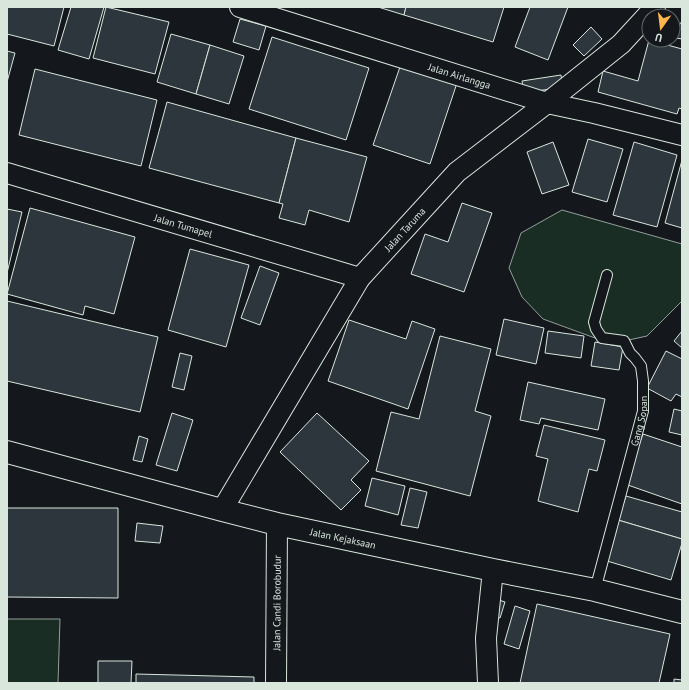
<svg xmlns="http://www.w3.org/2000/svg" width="689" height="690" viewBox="0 0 689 690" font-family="'PT Sans',sans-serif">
  <rect width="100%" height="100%" fill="#14181c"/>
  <g fill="#1a2d24" stroke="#939e99">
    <path d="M562,210l120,34v57l-35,35 -23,5 -29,-3 -52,-19 -21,-22 -13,-29 12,-35z"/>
    <path d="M7,619h53l-2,64h-51z"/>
  </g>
  <g fill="#2c363c" stroke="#d8e6dc">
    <path d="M7,7h57l-10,39 -47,-12z"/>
    <path d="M71,7h33l-15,52 -31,-9z"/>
    <path d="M106,7l63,15 -14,52 -62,-16z"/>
    <path d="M378,7h28l-2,8z"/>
    <path d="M406,7h98l-11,35 -89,-27z"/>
    <path d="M530,7h38l-20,53 -33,-13z"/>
    <path d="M240,19l26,7 -7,24 -26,-8z"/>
    <path d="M680,23h2v16l-6,-1z"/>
    <path d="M591,27l11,12 -18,17 -11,-11z"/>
    <path d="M171,34l39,11 -14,49 -39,-12z"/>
    <path d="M272,37l97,31 -23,72 -97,-31z"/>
    <path d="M649,40l33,9v60l-3,-1 -2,6 -79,-22 5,-21 35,10z"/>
    <path d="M210,45l34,11 -15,48 -33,-10z"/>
    <path d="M7,51l8,2 -8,29z"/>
    <path d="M401,64l56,19 -27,81 -57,-19z"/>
    <path d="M35,69l122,31 -16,66 -122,-31z"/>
    <path d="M561,75l2,12 -39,6 -2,-12z"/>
    <path d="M167,102l129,36 -17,65 -130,-35z"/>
    <path d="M296,138l71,19 -18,65 -40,-12 -4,15 -26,-7 4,-14 -4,-1z"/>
    <path d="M588,139l35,10 -16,53 -35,-10z"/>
    <path d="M553,142l16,43 -27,9 -15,-42z"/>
    <path d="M634,142l43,13 -20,72 -44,-12z"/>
    <path d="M682,160v68l-17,-5z"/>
    <path d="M462,203l30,10 -28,79 -53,-18 14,-40 23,8z"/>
    <path d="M30,208l105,29 -21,77 -29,-8 -2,9 -76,-21z"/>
    <path d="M7,209l15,3 -15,61z"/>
    <path d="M190,249l59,16 -23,82 -58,-17z"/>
    <path d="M260,266l19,7 -19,52 -19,-7z"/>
    <path d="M7,301l151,36 -18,75 -133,-31z"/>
    <path d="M504,319l40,9 -8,36 -40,-9z"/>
    <path d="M349,320l57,19 6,-18 23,8 -27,80 -80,-28z"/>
    <path d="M548,331l36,5 -3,22 -36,-5z"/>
    <path d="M682,331v17l-8,-7z"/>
    <path d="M440,336l51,13 -16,62 16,5 -21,80 -94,-25 15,-59 28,7z"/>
    <path d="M595,342l28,5 -4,23 -28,-4z"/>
    <path d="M666,351l16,8v38l-6,-3 -5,7 -24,-13z"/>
    <path d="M180,353l12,3 -8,34 -12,-3z"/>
    <path d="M528,382l77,17 -7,31 -57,-12 -2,6 -19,-4z"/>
    <path d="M674,409l8,2v24l-13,-3z"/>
    <path d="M172,413l21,7 -16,51 -21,-6z"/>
    <path d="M317,413l52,48 -18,19 10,10 -20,20 -61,-58z"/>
    <path d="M544,425l61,15 -8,31 -8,-2 -11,43 -40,-11 10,-42 -12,-3z"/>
    <path d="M643,434l39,13v57l-57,-20z"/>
    <path d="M139,436l9,3 -6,23 -9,-2z"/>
    <path d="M372,478l33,8 -7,29 -33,-9z"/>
    <path d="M410,488l17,4 -9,36 -17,-3z"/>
    <path d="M626,496l56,16v27l-64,-19z"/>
    <path d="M7,508h111v90l-111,-1z"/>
    <path d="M618,520l64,19v4l-11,37 -64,-19z"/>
    <path d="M137,523l26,3 -3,17 -25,-2z"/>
    <path d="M496,599l9,3 -5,16 -8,-2z"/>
    <path d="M537,604l133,30 -11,49h-139z"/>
    <path d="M515,606l15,5 -11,38 -15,-5z"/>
    <path d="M98,661h34l-1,22h-33z"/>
    <path d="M136,674l118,3v6h-118z"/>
    <path d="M674,679l8,1v3h-8z"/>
  </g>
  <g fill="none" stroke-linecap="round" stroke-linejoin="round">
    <g stroke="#d8e6dc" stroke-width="12">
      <g id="lane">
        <path id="s1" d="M595,590l48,-179v-30l-2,-15 -6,-8 -5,-5 -6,-12 -22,-3 -6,-9 -2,-7 13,-47"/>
      </g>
    </g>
    <g stroke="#d8e6dc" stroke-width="22">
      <g id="street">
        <path id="s2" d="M240,7l307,96 47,10 88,22"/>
        <path id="s3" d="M7,173l353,105"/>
        <path id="s4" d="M222,510l138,-232 97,-106 90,-69 74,-59 34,-37"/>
        <path id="s5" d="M276,683l1,-159"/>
        <path d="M488,683l-2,-45 7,-68"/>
      </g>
    </g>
    <g stroke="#d8e6dc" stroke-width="24">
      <g id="secondary">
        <path id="s6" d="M7,452l215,58 55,14 216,46 102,20 87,22"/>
      </g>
    </g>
    <use href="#lane" stroke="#14181c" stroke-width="10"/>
    <use href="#street" stroke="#14181c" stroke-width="20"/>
    <use href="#secondary" stroke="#14181c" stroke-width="22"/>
  </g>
  <g text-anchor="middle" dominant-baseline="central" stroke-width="3" stroke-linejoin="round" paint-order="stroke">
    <g font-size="10" fill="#d8e6dc" stroke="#14181c">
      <text stroke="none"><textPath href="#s2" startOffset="230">Jalan Airlangga</textPath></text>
      <text stroke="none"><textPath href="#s3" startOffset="184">Jalan Tumapel</textPath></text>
      <text stroke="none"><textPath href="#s4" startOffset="336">Jalan Taruma</textPath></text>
      <text stroke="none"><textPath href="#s1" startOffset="175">Gang Sopan</textPath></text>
      <text stroke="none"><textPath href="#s6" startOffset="347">Jalan Kejaksaan</textPath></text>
      <text stroke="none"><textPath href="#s5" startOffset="80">Jalan Candi Borobudur</textPath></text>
    </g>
  </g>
  <rect width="689" height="690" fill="none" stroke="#d8e6dc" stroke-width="16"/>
  <g transform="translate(661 28) rotate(194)"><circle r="19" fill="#14181c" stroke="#626a69"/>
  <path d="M0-3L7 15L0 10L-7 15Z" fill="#ffb74d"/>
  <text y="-6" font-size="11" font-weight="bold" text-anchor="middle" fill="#d8e6dc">U</text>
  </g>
</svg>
